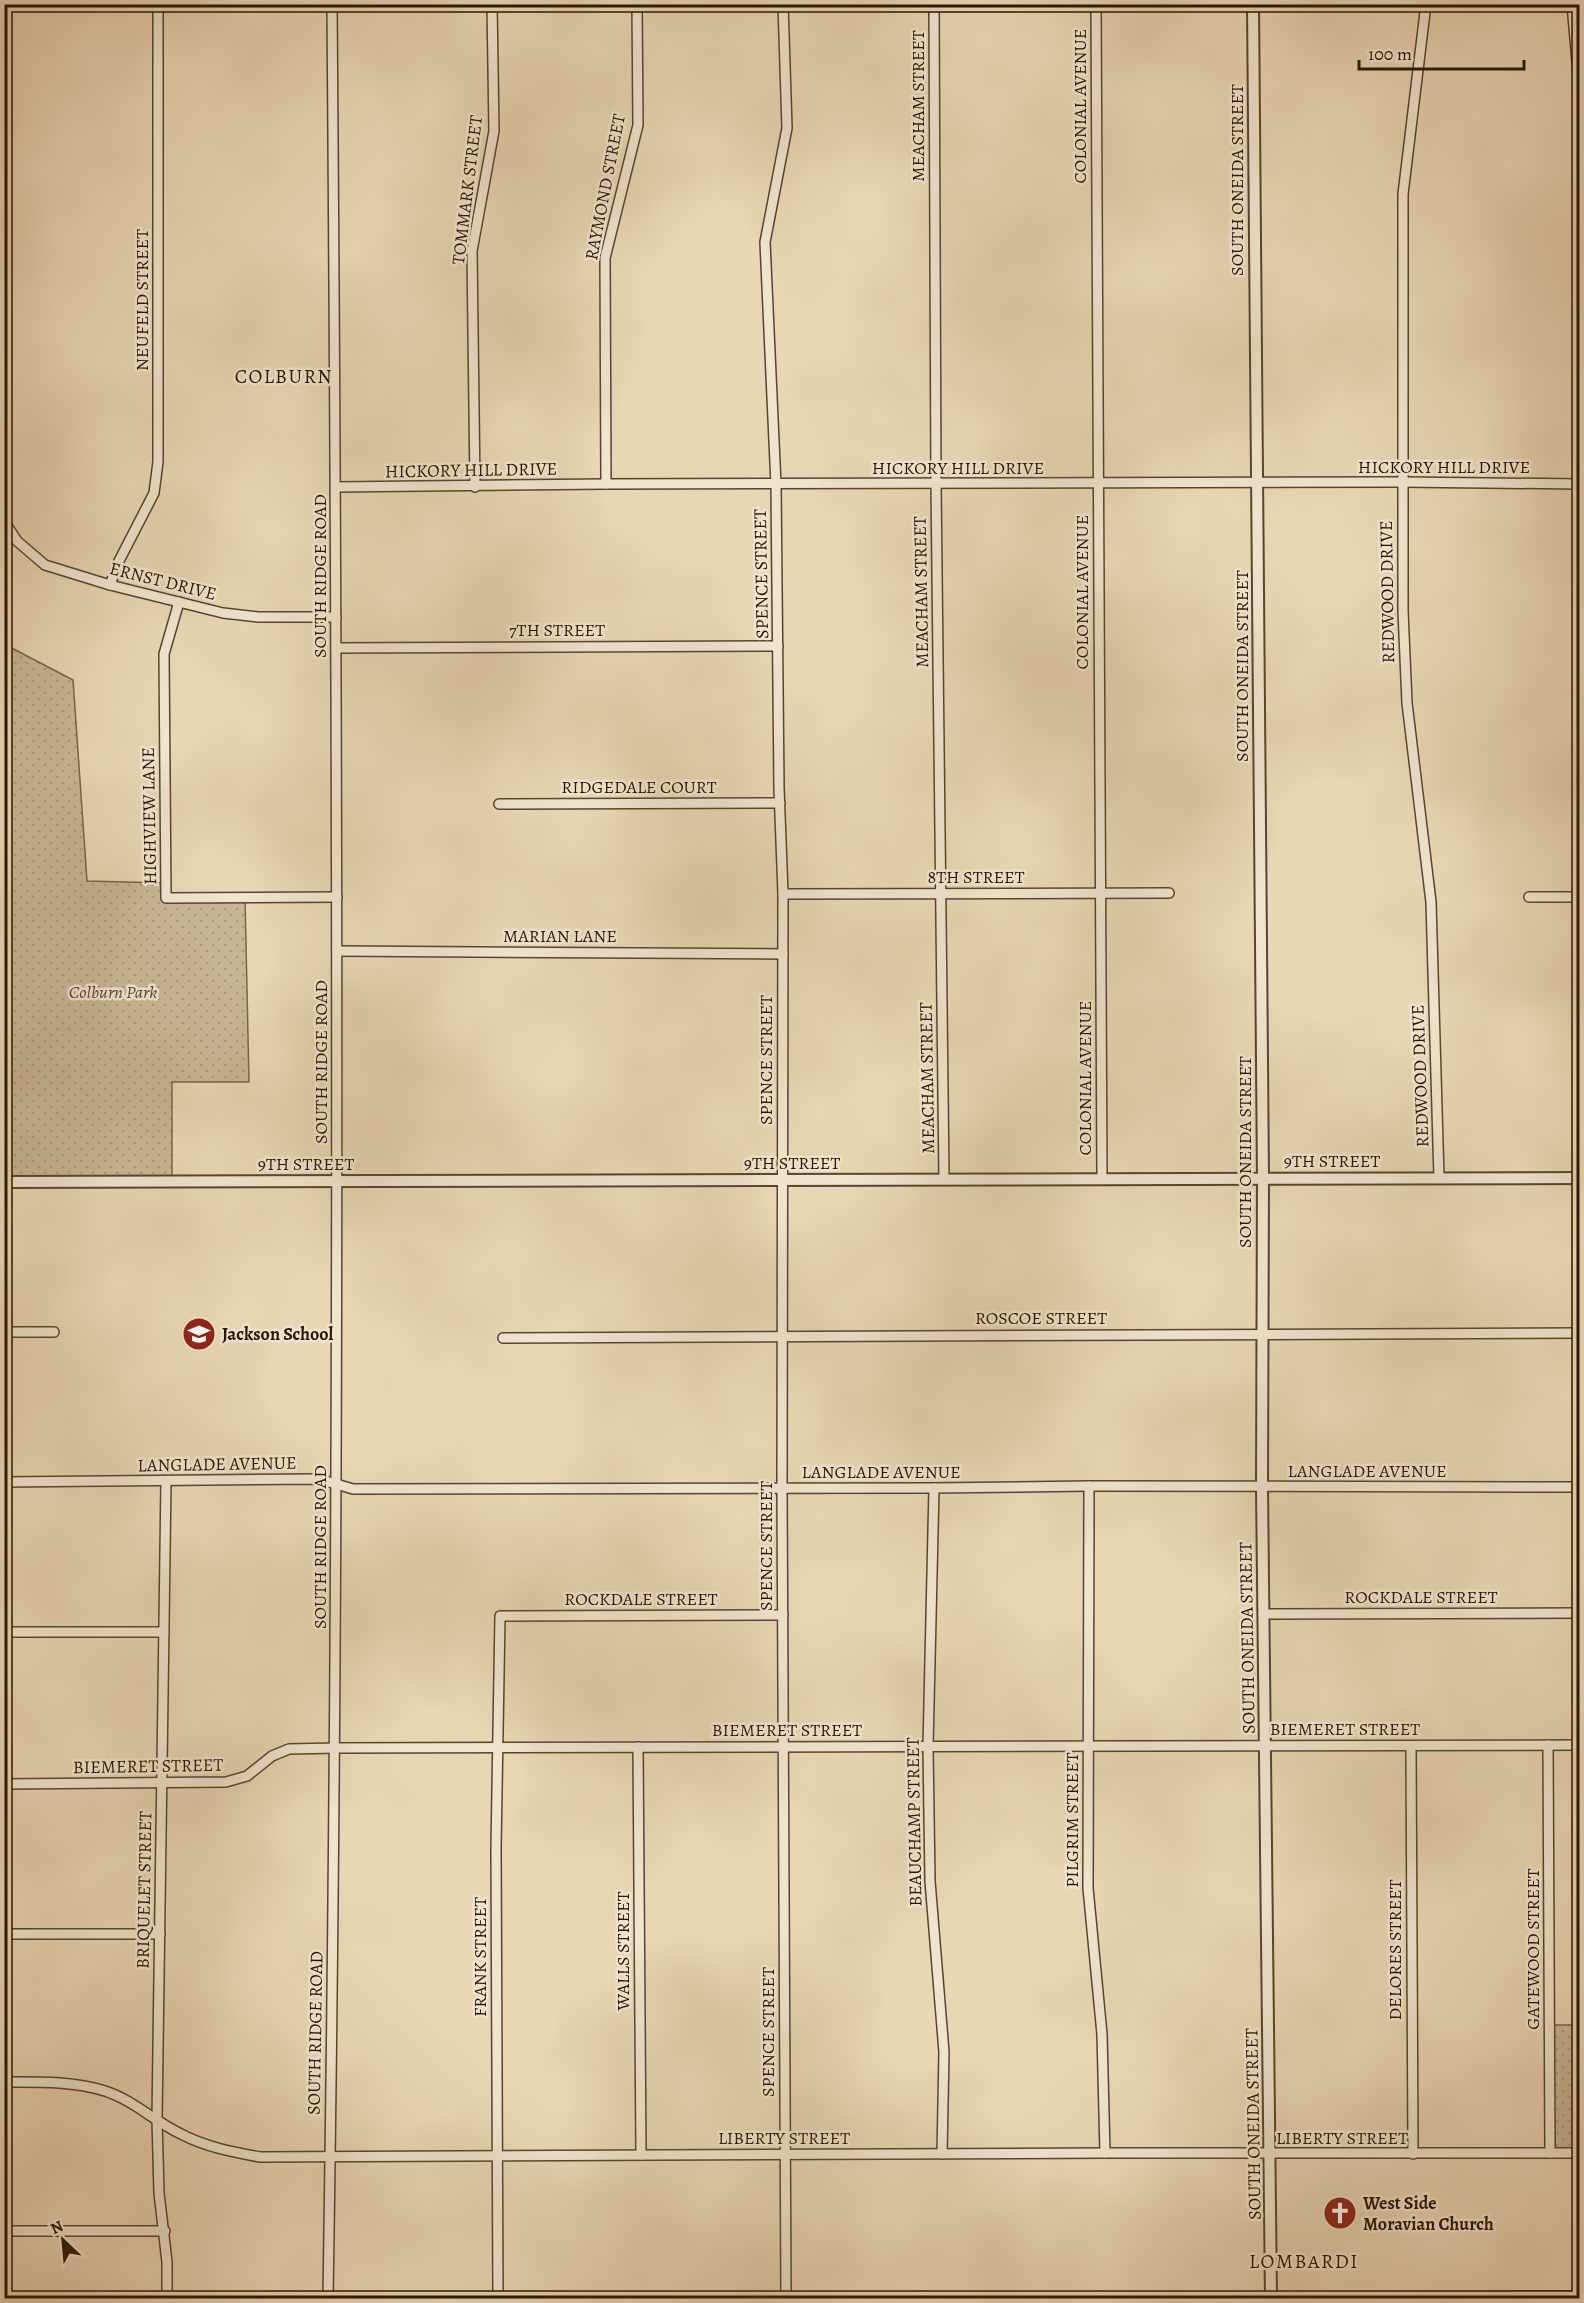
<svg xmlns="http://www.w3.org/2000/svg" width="1584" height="2303" viewBox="0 0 1584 2303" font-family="Alegreya,serif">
  <defs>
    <pattern id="park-dots" width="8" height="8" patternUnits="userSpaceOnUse" patternTransform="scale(1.5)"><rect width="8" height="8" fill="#c8b596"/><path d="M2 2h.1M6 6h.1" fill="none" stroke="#ac9b80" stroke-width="1.8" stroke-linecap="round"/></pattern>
  </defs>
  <rect width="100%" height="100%" fill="#e8d6b4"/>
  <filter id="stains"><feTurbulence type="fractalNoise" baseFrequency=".00333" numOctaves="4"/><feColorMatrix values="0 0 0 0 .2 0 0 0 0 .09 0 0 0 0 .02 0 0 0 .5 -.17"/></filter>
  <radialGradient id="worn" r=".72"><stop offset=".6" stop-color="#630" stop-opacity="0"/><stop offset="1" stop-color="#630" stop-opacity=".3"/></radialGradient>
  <g fill="url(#park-dots)" stroke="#79644c" stroke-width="1.5">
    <path d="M4,644l69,36 14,201 79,2v14h79l4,185h-77v99l-167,1z"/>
    <rect x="1550" y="2025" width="29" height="128"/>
  </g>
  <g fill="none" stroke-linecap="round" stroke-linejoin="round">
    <g stroke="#5a442e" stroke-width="12">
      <g id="minor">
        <path d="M783,4l4,124 -22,114 11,243 3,303 4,106 -1,595 4,809"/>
        <path d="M934,4l2,480 8,695"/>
        <path d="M1096,4l6,1174"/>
        <path d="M1426,4l-23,190v417l4,92 24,199 8,276"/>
        <path d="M1572,4l8,93"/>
        <path d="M1580,426v142"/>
        <path d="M606,484l-1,-226 33,-133 -1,-121"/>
        <path d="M336,487l270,-3 796,-2 178,2"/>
        <path d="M475,487l-3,-236 22,-120 -2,-127"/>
        <path d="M4,521l13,20 28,24 65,20 113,28 35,4h78"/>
        <path d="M110,585l9,-24 35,-68 4,-31v-458"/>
        <path d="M179,602l-15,52 2,244 171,-1"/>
        <path d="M336,648l442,-2"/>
        <path d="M499,804l281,-1"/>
        <path d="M783,894l386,-1"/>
        <path d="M1529,897h51"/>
        <path d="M337,951l446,3"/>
        <path d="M4,1332h50"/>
        <path d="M503,1338l1077,-5"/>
        <path d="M166,1481l-9,638 2,74 8,69v36"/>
        <path d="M4,1482l315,-3 34,10 581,-1 155,-2 491,1"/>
        <path d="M1089,1486l-1,402 14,146 3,119"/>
        <path d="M934,1488l-6,259 2,134 14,171 -2,102"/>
        <path d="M1263,1614l317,-1"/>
        <path d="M4,1632h160"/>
        <path d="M1548,1745l2,408"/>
        <path d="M1411,1746l2,408"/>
        <path d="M638,1747l3,408"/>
        <path d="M4,1784l222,-2 21,-6 25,-20 17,-7 47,-1 1244,-3"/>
        <path d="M4,1934h156"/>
        <path d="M4,2082c34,0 69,-1 101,9 28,9 49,30 76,43 25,13 51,18 79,23l845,-4h475"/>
        <path d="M4,2231h161"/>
        <path d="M328,2298c12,-764 10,-1529 4,-2294"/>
        <path d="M498,2298l-2,-450 4,-232 283,-1"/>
        <path d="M498,2298h196"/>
        <path d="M884,2298l696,-2"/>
      </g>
    </g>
    <g stroke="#5a442e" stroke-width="14">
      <g id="tertiary">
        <path d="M1253,4l10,1174 -1,309 9,811"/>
        <path d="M4,1182l1576,-4"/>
      </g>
    </g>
    <use href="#minor" stroke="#f0e4ce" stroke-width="9"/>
    <use href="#tertiary" stroke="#f0e4ce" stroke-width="10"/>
  </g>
  <defs>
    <g id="school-disc" transform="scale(1.725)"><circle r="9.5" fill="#8f2418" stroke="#f0e4ce"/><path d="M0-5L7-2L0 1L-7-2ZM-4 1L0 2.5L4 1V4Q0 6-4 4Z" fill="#fff"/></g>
    <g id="church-disc" transform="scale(1.725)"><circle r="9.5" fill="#8f2418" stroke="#f0e4ce"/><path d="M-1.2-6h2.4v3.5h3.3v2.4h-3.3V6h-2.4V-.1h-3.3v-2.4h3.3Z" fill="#fff"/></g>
  </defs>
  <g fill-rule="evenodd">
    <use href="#school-disc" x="199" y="1334"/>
    <use href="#church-disc" x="1340" y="2213"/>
  </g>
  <g text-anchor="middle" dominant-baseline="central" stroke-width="5" stroke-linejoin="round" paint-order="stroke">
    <g font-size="18" fill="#2a1402" stroke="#f0e4ce">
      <text transform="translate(918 106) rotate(-90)">MEACHAM STREET</text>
      <text transform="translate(1080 106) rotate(-90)">COLONIAL AVENUE</text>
      <text transform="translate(1237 180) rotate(-90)">SOUTH ONEIDA STREET</text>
      <text transform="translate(605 187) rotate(-79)">RAYMOND STREET</text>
      <text transform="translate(467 190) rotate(-83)">TOMMARK STREET</text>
      <text transform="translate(142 300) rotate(-90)">NEUFELD STREET</text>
      <text x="1444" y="467">HICKORY HILL DRIVE</text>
      <text x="958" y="468">HICKORY HILL DRIVE</text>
      <text transform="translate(471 470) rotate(-1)">HICKORY HILL DRIVE</text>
      <text transform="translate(761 574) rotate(-91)">SPENCE STREET</text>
      <text transform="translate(320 576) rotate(-90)">SOUTH RIDGE ROAD</text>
      <text transform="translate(163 581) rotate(14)">ERNST DRIVE</text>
      <text transform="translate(921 592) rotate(-91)">MEACHAM STREET</text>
      <text transform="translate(1082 592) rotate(-90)">COLONIAL AVENUE</text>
      <text transform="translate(1387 592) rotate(-91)">REDWOOD DRIVE</text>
      <text x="557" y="630">7TH STREET</text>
      <text transform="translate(1242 666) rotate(-90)">SOUTH ONEIDA STREET</text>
      <text x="639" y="787">RIDGEDALE COURT</text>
      <text transform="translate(149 816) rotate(-91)">HIGHVIEW LANE</text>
      <text x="976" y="877">8TH STREET</text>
      <text x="560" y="936">MARIAN LANE</text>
      <text transform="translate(766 1060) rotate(-90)">SPENCE STREET</text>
      <text transform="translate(321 1062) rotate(-90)">SOUTH RIDGE ROAD</text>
      <text transform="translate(1420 1076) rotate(-92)">REDWOOD DRIVE</text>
      <text transform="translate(927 1078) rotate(-91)">MEACHAM STREET</text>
      <text transform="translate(1085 1078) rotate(-90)">COLONIAL AVENUE</text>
      <text transform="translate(1245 1152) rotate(-90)">SOUTH ONEIDA STREET</text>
      <text x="1332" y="1161">9TH STREET</text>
      <text x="792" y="1163">9TH STREET</text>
      <text x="306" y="1164">9TH STREET</text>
      <text x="1041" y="1318">ROSCOE STREET</text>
      <text transform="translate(217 1464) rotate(-1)">LANGLADE AVENUE</text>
      <text x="1367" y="1471">LANGLADE AVENUE</text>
      <text x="881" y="1472">LANGLADE AVENUE</text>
      <text transform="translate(766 1546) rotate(-90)">SPENCE STREET</text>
      <text transform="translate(320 1547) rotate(-90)">SOUTH RIDGE ROAD</text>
      <text x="1421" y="1597">ROCKDALE STREET</text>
      <text x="641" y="1599">ROCKDALE STREET</text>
      <text transform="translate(1247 1638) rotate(-91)">SOUTH ONEIDA STREET</text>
      <text x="1345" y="1729">BIEMERET STREET</text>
      <text x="787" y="1730">BIEMERET STREET</text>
      <text transform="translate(148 1766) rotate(-1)">BIEMERET STREET</text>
      <text transform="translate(1072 1820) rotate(-90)">PILGRIM STREET</text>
      <text transform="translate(914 1822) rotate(-91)">BEAUCHAMP STREET</text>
      <text transform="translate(144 1890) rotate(-89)">BRIQUELET STREET</text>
      <text transform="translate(1533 1949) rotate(-90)">GATEWOOD STREET</text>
      <text transform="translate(1395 1950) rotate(-90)">DELORES STREET</text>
      <text transform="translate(623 1951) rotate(-90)">WALLS STREET</text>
      <text transform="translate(480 1957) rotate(-90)">FRANK STREET</text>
      <text transform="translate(768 2032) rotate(-90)">SPENCE STREET</text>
      <text transform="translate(315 2033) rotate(-89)">SOUTH RIDGE ROAD</text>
      <text transform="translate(1253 2124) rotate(-91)">SOUTH ONEIDA STREET</text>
      <text x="784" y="2138">LIBERTY STREET</text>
      <text x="1342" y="2138">LIBERTY STREET</text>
    </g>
    <g font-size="18" font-style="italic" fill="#59442e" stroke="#f0e4ce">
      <text x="113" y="992">Colburn Park</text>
    </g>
    <g font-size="18" font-weight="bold" fill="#2a1402" stroke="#f0e4ce" text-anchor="start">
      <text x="222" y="1334">Jackson School</text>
      <text x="1363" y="2203">West Side<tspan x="1363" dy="21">Moravian Church</tspan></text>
    </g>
    <g font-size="20" letter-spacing="1.5" fill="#2a1402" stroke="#f0e4ce">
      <text x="284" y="376">COLBURN</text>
      <text x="1304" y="2261">LOMBARDI</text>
    </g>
  </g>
  <rect width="1584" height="2303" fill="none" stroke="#e8d6b4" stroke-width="24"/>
  <rect x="6" y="6" width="1572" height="2291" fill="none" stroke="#2a1402" stroke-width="3"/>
  <rect x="12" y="12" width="1560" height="2279" fill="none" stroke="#2a1402" stroke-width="1.5"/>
  <g transform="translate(63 2240) rotate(334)" stroke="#f0e4ce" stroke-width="4.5" paint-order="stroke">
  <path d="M0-4.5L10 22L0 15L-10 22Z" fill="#2a1402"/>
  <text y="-9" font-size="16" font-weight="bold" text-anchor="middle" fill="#2a1402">N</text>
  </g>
  <path d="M1359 60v9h165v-9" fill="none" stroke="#2a1402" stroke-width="3"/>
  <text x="1368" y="60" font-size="18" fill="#2a1402" stroke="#f0e4ce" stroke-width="4.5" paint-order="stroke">100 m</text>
  <rect width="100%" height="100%" filter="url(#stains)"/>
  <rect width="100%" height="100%" fill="url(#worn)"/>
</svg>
